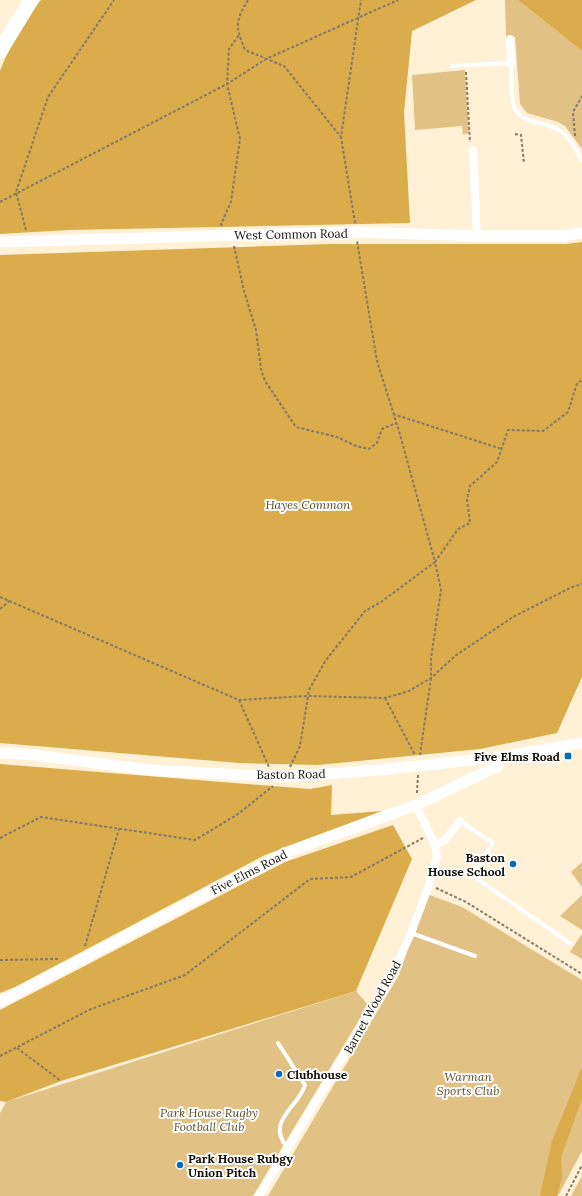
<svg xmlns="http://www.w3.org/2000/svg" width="582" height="1196" viewBox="0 0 582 1196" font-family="Lora,serif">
  <rect width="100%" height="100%" fill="#fff0d6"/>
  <g fill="#e2c184">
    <path d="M505,0h13l64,51v98l-17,-23 -7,-4 -31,-9 -7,-9 -5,-67 -9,1z"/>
    <path d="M465,70l4,63 -6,2 -1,-9 -47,4 -3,-55z"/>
    <path d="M582,862v25l-11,-15z"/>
    <path d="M427,894l35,13 120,73v171l-24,45h-290l131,-221z"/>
    <path d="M582,895v35l-22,-14z"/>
    <path d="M581,935l1,1v23l-12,-7z"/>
    <path d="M356,991l12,14 -115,191h-253v-83l6,-11z"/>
    <path d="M582,1176v20h-11z"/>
  </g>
  <g fill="#dbac4c">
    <path d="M41,0h435l-64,31 -8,81 6,111 -341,7 -69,4v-163c10,-26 24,-50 41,-71z"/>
    <path d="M518,0h64v51z"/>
    <path d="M582,242v435l-25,56 -77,16 -162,16 -79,-2 -239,-20v-488l329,-11h237z"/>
    <path d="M0,764l310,25 22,-4 -1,30 51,-4 -117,44 -250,132 -15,6z"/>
    <path d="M393,825l19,34 -56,132 -295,90 -55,21 -6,-1v-91l285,-148z"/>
    <path d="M582,1067v32l-21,58 1,21 -5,18h-17l12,-55z"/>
  </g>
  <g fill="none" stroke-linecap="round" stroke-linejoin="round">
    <g stroke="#837a69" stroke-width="2" stroke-dasharray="3 2" stroke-linecap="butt">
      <path d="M248,0c-13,22 -13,26 -3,50l39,16 57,71"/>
      <path d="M466,72l4,70"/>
      <path d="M515,134l6,1 3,28"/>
      <path d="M575,136l-2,-24 9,-16"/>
      <path d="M0,202l227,-118 39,-25 132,-59"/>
      <path d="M355,223l-14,-86 20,-137"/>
      <path d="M222,226l-1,-2 10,-22 9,-63 -13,-55 2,-35 10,-14"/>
      <path d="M26,230l-10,-38 32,-95 66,-97"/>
      <path d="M234,246l10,45 12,39 5,39 4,12 31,46 41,10 19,9 13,3 8,-6 5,-14 14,-6"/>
      <path d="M393,414l109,35"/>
      <path d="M0,597l239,103 68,-4 78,2 24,-7 22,-13 24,-22 58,-39 57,-29 12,-4"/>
      <path d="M0,609l9,-8"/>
      <path d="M385,698l30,57"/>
      <path d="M239,700l30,67"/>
      <path d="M420,755l11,-77v-20l10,-68 -6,-28 23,-33 12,-6 -3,-24 3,-13 27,-24 11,-32 35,1 25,-19 9,-29 5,-3"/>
      <path d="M290,767l10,-21 9,-56 17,-30 39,-49 16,-9 54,-40 -36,-131 -22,-70 -20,-120"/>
      <path d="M417,793l1,-18"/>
      <path d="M0,838l41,-21 154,23 43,-26 35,-28"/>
      <path d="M436,888l30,14 116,72"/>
      <path d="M85,946l34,-117"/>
      <path d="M0,960l58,-1"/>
      <path d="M17,1048l44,33"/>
      <path d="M0,1056l91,-47 94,-34 125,-96 41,-2 72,-39"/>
      <path d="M566,1196l16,-31"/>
    </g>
    <g stroke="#fff" stroke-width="4">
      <path d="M452,66l59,-3c1,13 -1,32 3,44 7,16 29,15 43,22 11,5 19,21 25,31"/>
      <path d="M460,821l33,22 -21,32 99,69"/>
      <path d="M411,933l64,23"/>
      <path d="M278,1043l27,42c-6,22 -41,37 -17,63"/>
    </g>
    <g stroke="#fff" stroke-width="8">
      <path d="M510,39l1,24"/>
      <path d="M473,150l4,86"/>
      <path d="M435,845l9,-4 16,-20"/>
      <path d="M259,1196l133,-221 19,-42 18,-48 8,-30 -2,-10 -19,-40"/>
    </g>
    <g stroke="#fff" stroke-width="11">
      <path d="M0,242l356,-10 121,4h86l19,-3"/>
      <path d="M0,753l35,2 115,15 134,7 95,-7 121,-13 82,-14"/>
      <path d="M0,1002l285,-149 131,-48 82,-39 2,-9"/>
    </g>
    <path stroke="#fff" stroke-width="15" d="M0,51l31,-51"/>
  </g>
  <g fill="#046cb8" stroke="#fff" stroke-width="1.5">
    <rect x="564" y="752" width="8" height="8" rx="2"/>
    <circle cx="513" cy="864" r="4"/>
    <circle cx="279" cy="1074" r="4"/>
    <circle cx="180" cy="1165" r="4"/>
  </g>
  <g text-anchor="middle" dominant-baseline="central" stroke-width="4" stroke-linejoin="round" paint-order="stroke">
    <g font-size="12" fill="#110c04" stroke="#fff">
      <text transform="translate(291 234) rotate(-1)">West Common Road</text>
      <text transform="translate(291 774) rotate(-1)">Baston Road</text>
      <text transform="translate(249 872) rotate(-27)">Five Elms Road</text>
      <text transform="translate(372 1007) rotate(-61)">Barnet Wood Road</text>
    </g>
    <g font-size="12" font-style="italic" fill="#5f4b24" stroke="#fff">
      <text x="308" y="504">Hayes Common</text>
      <text x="468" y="1076">Warman<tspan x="468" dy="14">Sports Club</tspan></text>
      <text x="209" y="1112">Park House Rugby<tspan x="209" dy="14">Football Club</tspan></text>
    </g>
    <g font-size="12" font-weight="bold" fill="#110c04" stroke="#fff" text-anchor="end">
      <text x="560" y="756">Five Elms Road</text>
      <text x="505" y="857">Baston<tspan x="505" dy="14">House School</tspan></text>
      <text x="287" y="1074" text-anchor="start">Clubhouse</text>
      <text x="188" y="1158" text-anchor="start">Park House Rubgy<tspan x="188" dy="14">Union Pitch</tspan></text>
    </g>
  </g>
</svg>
